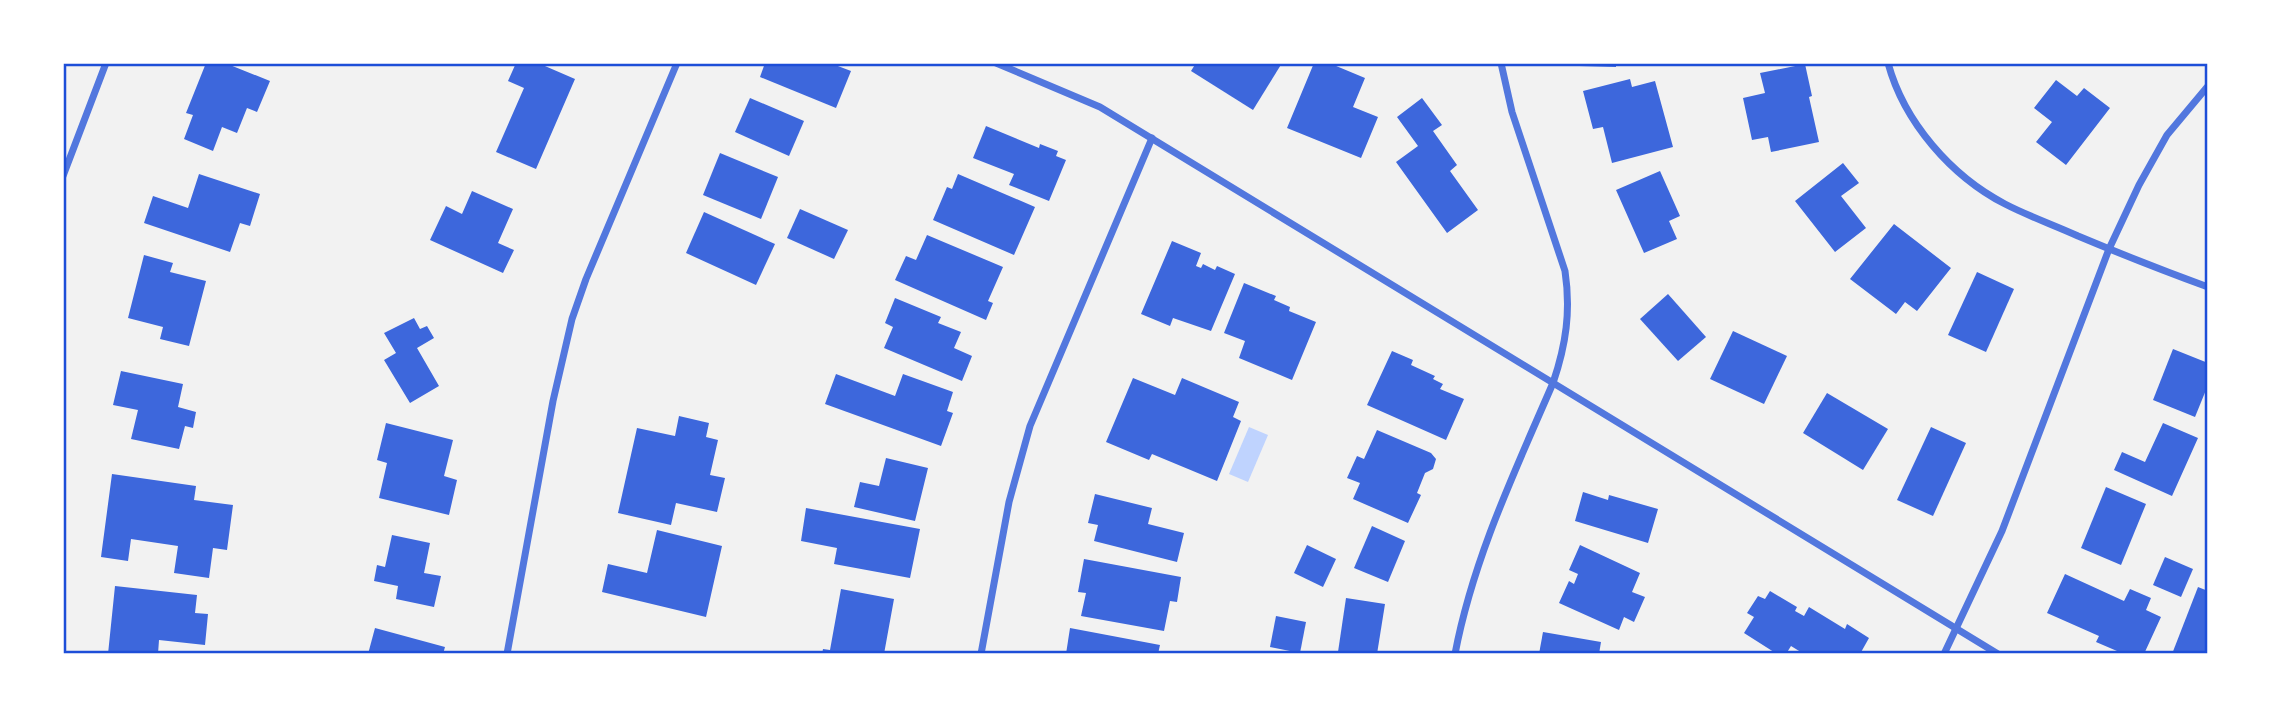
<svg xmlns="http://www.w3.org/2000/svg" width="2271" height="717" viewBox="0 0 2271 717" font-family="'Fira Sans',sans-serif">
  <rect width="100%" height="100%" fill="#f2f2f2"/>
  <path fill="#bfd3fe" d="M1249,427l19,8 -20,47 -19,-8z"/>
  <g fill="#3d67dc">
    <path d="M206,63h19l45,18 -13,31 -10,-4 -10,25 -15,-6 -9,24 -29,-12 9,-24 -7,-2z"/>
    <path d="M516,63h22l37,16 -39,90 -40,-17 28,-64 -16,-7z"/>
    <path d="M765,63h65l21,8 -15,37 -76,-31z"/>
    <path d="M1196,63h86l-29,47 -62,-39z"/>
    <path d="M1314,63h15l36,15 -12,29 25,10 -17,41 -74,-30z"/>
    <path d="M1579,63h37v4l-37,-1z"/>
    <path d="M1805,64l7,32 -3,1 10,45 -48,10 -3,-15 -16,3 -9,-42 22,-5 -5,-20z"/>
    <path d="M1630,79l2,8 23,-6 18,66 -61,16 -9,-36 -10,2 -10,-38z"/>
    <path d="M2056,80l21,16 7,-8 26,20 -44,57 -30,-23 16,-20 -18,-14z"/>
    <path d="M750,98l54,23 -15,35 -54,-24z"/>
    <path d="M1422,98l20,27 -9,6 24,34 -7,6 28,39 -31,23 -51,-71 22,-16 -21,-29z"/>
    <path d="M986,126l53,22 1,-4 18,7 -2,5 10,4 -17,41 -40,-16 5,-11 -41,-16z"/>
    <path d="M720,153l58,24 -17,42 -58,-24z"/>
    <path d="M1843,163l16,20 -18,13 25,32 -31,24 -40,-51z"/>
    <path d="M1660,171l20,45 -11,5 8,18 -33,14 -28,-63z"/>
    <path d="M199,174l61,20 -10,32 -10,-3 -10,29 -86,-29 9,-27 35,12z"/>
    <path d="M958,174l77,33 -21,48 -81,-35 14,-33 5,2z"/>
    <path d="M472,191l41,18 -15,34 16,7 -11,23 -73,-33 16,-34 16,8z"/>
    <path d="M800,209l48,21 -14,29 -47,-21z"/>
    <path d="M704,212l71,32 -19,41 -70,-32z"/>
    <path d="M1894,224l57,44 -34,43 -12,-9 -9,12 -46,-35z"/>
    <path d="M927,235l76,32 -15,34 5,2 -7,17 -91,-40 11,-24 10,4z"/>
    <path d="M1172,241l29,12 -5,13 5,2 2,-4 12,6 2,-4 18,8 -24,57 -38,-13 -3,8 -29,-12z"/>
    <path d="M144,255l29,8 -3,9 36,9 -17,65 -29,-7 3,-12 -35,-9z"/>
    <path d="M1977,272l37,17 -28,63 -38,-17z"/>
    <path d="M1244,283l32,13 -2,4 16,7 -1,4 27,11 -24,58 -53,-22 6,-17 -21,-8z"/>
    <path d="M1668,294l38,43 -28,24 -38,-42z"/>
    <path d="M895,298l46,19 -3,6 23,9 -7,16 18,8 -10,25 -78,-33 9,-21 -8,-4z"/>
    <path d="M414,318l6,11 7,-3 7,12 -17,10 22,38 -29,17 -26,-43 12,-7 -12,-20z"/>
    <path d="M1733,331l54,25 -23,48 -54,-25z"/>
    <path d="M2173,349l35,14v22l-13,32 -42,-17z"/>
    <path d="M1392,351l21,9 -2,5 24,11 -2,3 10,5 -3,5 24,10 -18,41 -79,-35z"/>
    <path d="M121,371l62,13 -5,23 18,5 -3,16 -8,-2 -6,23 -48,-10 7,-29 -25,-5z"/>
    <path d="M836,374l59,22 8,-22 50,18 -6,19 6,2 -12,33 -116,-42z"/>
    <path d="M1133,378l42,17 7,-17 57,24 -6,15 8,4 -24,60 -65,-27 -3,6 -43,-18z"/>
    <path d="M1827,393l61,36 -25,41 -60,-37z"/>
    <path d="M679,416l30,7 -3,14 12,3 -8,35 15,3 -8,34 -41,-9 -5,22 -53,-12 19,-85 38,8z"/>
    <path d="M386,423l67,17 -9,36 13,4 -8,35 -70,-17 8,-35 -10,-3z"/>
    <path d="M2163,423l35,15 -26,58 -58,-26 8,-18 23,10z"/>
    <path d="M1931,427l35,16 -33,73 -36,-16z"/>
    <path d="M1377,430l54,23 5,6 -3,10 -8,4 -8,20 4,2 -13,28 -55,-24 7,-16 -13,-5 10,-22 7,3z"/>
    <path d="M886,458l42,10 -13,53 -61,-14 6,-25 19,4z"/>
    <path d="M112,474l84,12 -2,14 39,5 -6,45 -14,-2 -4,30 -35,-5 4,-27 -47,-7 -3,22 -27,-4z"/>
    <path d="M2106,487l40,17 -25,61 -40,-17z"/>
    <path d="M1583,492l25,8 1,-5 49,14 -10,34 -73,-22z"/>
    <path d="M1095,494l57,14 -4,16 36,9 -7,29 -83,-21 4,-16 -10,-2z"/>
    <path d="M806,508l114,21 -10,49 -76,-14 3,-16 -36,-7z"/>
    <path d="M1372,526l33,15 -17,41 -34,-14z"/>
    <path d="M657,530l65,16 -16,71 -104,-25 6,-28 39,9z"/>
    <path d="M392,535l38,8 -6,30 17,3 -7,31 -38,-8 2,-13 -24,-5 3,-16 8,2z"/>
    <path d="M1307,545l29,14 -13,28 -29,-14z"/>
    <path d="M1580,545l60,28 -8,19 13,5 -11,25 -10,-5 -5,13 -60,-27 10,-22 5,3 4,-10 -9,-4z"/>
    <path d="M2165,557l28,12 -12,28 -28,-12z"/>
    <path d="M1084,559l97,18 -4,25 -7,-1 -6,30 -83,-15 5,-23 -8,-1z"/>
    <path d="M2065,574l59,27 6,-12 21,9 -5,12 15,7 -17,37h-20l-28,-12 3,-6 -52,-23z"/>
    <path d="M115,586l82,9 -2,18 13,1 -3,31 -46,-5 -1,14h-50z"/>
    <path d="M2198,587l10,4v63h-36z"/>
    <path d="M841,589l53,10 -10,55h-62l1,-5 7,1z"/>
    <path d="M1770,591l27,16 -2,4 9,5 5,-9 36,22 2,-5 22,14 -9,16h-56l-13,-8 -5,8h-9l-33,-21 10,-16 -7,-4 11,-17 7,3z"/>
    <path d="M1346,598l39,6 -8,50 -39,-2z"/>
    <path d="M1276,616l30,6 -6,31 -30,-6z"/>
    <path d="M375,628l70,19 -2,7h-75z"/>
    <path d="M1070,628l90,17 -2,9h-92z"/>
    <path d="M1543,632l58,10 -2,12h-60z"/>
  </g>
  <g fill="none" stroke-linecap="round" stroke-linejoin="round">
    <g stroke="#5277de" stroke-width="7">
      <path d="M996,63l104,44 898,547"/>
      <path d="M1888,63c16,59 63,113 117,141 23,12 49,21 73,32 43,18 86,35 130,51"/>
      <path d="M63,176l43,-113"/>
      <path d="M507,654l46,-253 19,-82 14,-40 91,-216"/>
      <path d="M981,654l28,-152 21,-76 122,-288"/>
      <path d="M1455,654c18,-95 60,-183 98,-271 13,-38 18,-72 12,-112l-53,-159 -11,-49"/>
      <path d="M1944,654l58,-123 107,-282 30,-64 28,-50 41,-49"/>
    </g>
  </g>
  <rect width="2271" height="717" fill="none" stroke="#ffffff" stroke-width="130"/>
  <rect x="65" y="65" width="2141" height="587" fill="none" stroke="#1d4ed8" stroke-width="2.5"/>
</svg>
